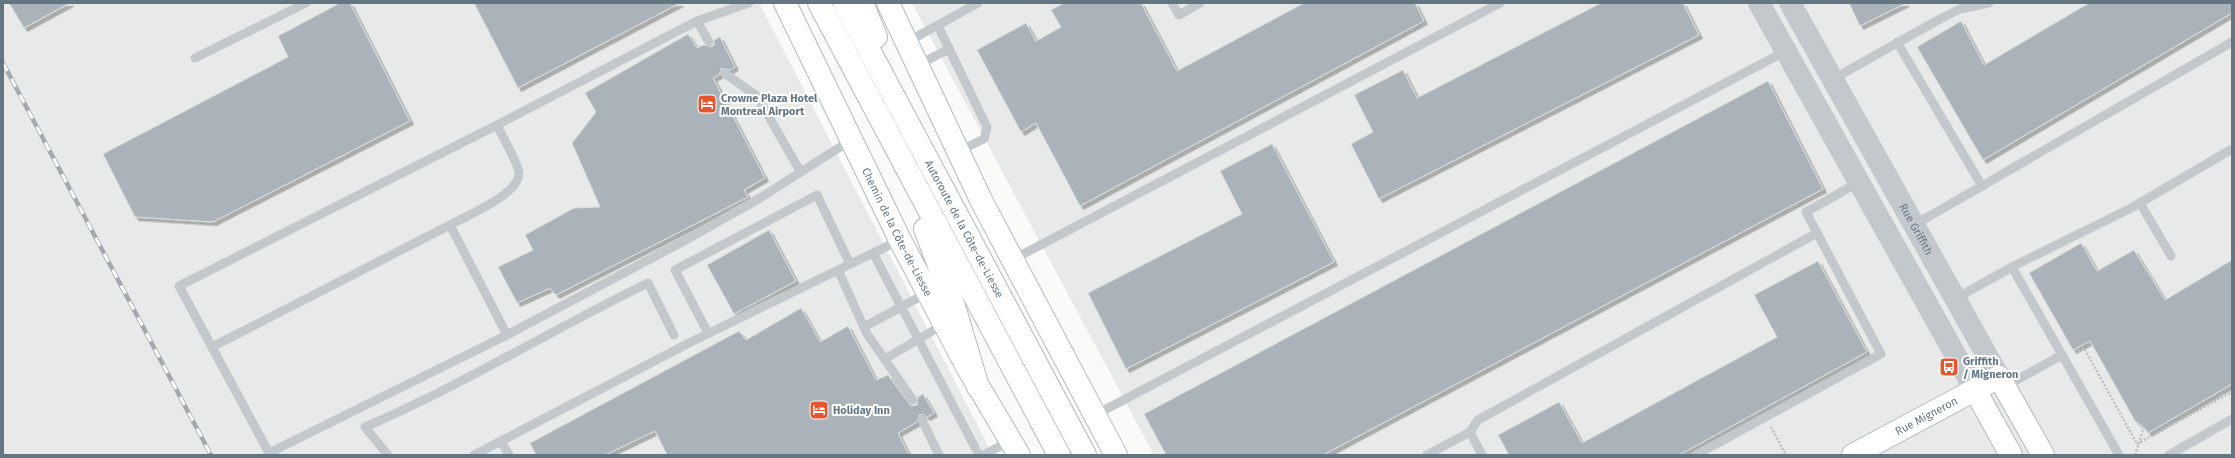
<svg xmlns="http://www.w3.org/2000/svg" width="2235" height="458" viewBox="0 0 2235 458" font-family="'Fira Sans',sans-serif">
  <defs>
    <filter id="shadow"><feDropShadow dx="3.5" dy="3.5" stdDeviation="0" flood-color="#0004"/></filter>
  </defs>
  <rect width="100%" height="100%" fill="#fafaf8"/>
  <g fill="#e8e9e9">
    <path d="M3,3h756l234,452h-990z"/>
    <path d="M912,3h1320v452h-1078z"/>
  </g>
  <g fill="#aab3b9" stroke="#dcdcda" filter="url(#shadow)">
    <path d="M9,3h61l-46,25z"/>
    <path d="M340,3h10l60,118 -197,101 -78,-5 -32,-63 185,-97 -10,-21z"/>
    <path d="M474,3h206l-162,85z"/>
    <path d="M1064,3h77l36,68 127,-68h111l9,18 -344,185 -44,-83 -15,9 -44,-82 49,-27 10,18 25,-14 -10,-17z"/>
    <path d="M1601,3h82l16,32 -320,164 -28,-55 22,-12 -19,-37 49,-25 14,28z"/>
    <path d="M1849,3h57l-46,23z"/>
    <path d="M2089,3h143v10l-249,147 -66,-113 44,-26 23,44z"/>
    <path d="M688,34l9,14 7,-3 8,2 2,-2v-5l6,-3 15,30 -5,3 -9,-2 -2,7 -6,3 52,100 -21,12 4,7 -192,98 -6,-7 -33,15 -19,-36 35,-17 -8,-15 49,-27 26,-1 -28,-64 24,-31 -11,-19z"/>
    <path d="M1768,81l55,108 -500,266h-157l-22,-41z"/>
    <path d="M1272,144l62,118 -208,107 -38,-76 154,-79 -22,-43z"/>
    <path d="M769,230l27,51 -62,33 -27,-49z"/>
    <path d="M2081,243l16,28 37,-21 31,50 67,-40v124l-84,49 -4,-6 -9,-6 -45,-80 -17,9 -44,-77z"/>
    <path d="M1818,261l49,91 -188,103h-170l-11,-20 61,-33 23,41 195,-106 -23,-42z"/>
    <path d="M801,308l19,34 28,-16 28,54 12,-5 23,31 6,-1 1,-8 5,-3 11,19 -7,4 -4,-3 -4,1 -2,7 -19,11 11,22h-242l-12,-24 -50,24h-69l-6,-12 209,-112 7,9z"/>
  </g>
  <g fill="none" stroke-linecap="round" stroke-linejoin="round">
    <g stroke="#b3babf" stroke-width="24">
      <g id="secondary">
        <path id="s2" d="M785,3l115,237 67,127 52,88"/>
        <path d="M888,3l94,199 134,253"/>
        <path d="M1975,390l36,65"/>
        <path id="s3" d="M1853,455l146,-78 44,78"/>
      </g>
    </g>
    <g stroke="#b4b9bd" stroke-width="24">
      <g id="motorway">
        <path d="M819,3l240,452"/>
        <path id="s4" d="M844,3l241,452"/>
        <path d="M862,3l14,34"/>
        <path d="M925,229l28,74 25,84"/>
      </g>
    </g>
    <g stroke="#bbbfc2" stroke-width="2.5" stroke-dasharray="2 2" stroke-linecap="butt">
      <path d="M2075,353l9,-5 53,96"/>
      <path d="M1771,427l15,28"/>
      <path d="M2137,444l95,-52"/>
      <path d="M2135,455l9,-28"/>
    </g>
    <g stroke="#c3c8cc" stroke-width="9">
      <path d="M1172,3l7,12 21,-12"/>
      <path d="M697,21l12,21"/>
      <path d="M938,26l49,101 -3,12 -26,12"/>
      <path d="M907,42l71,-39"/>
      <path d="M1897,42l85,144"/>
      <path d="M195,58l111,-55"/>
      <path d="M918,65l31,-16"/>
      <path d="M724,73l33,23 43,75"/>
      <path d="M1833,79l107,-60 20,-10 29,-6"/>
      <path d="M497,125l-318,161 90,167 238,-118 177,-94 76,-43 91,-58"/>
      <path d="M2140,203l31,53"/>
      <path d="M1914,225l318,-183"/>
      <path d="M900,240l-62,30 29,64 46,66"/>
      <path d="M873,253l106,202"/>
      <path d="M1012,260l488,-257"/>
      <path d="M2012,267l121,-60 99,-58"/>
      <path d="M1955,299l57,-32 107,188"/>
      <path d="M864,327l63,-34"/>
      <path d="M708,333l-33,-63 142,-75 33,69"/>
      <path d="M507,335l-57,-110c17,-10 69,-30 69,-52 0,-8 -18,-39 -22,-48l200,-104 52,-18"/>
      <path d="M212,347l238,-122"/>
      <path d="M885,359l59,-35"/>
      <path d="M2004,387l58,-32"/>
      <path d="M1095,415l691,-364"/>
      <path d="M922,420l17,35"/>
      <path d="M1470,432l8,-12 339,-187"/>
      <path d="M388,455l-23,-28c98,-42 188,-98 283,-144l26,52"/>
      <path d="M474,455l27,-14"/>
      <path d="M509,455l-8,-14 186,-97 151,-74"/>
      <path d="M984,455l27,-15"/>
      <path d="M1427,455l43,-23 12,23"/>
      <path d="M1696,455l185,-101 -75,-142 53,-30"/>
      <path d="M2169,455l63,-36"/>
    </g>
    <g stroke="#c3c8cc" stroke-width="22">
      <path d="M1759,3l216,387"/>
      <path id="s1" d="M1790,3l209,374"/>
    </g>
    <use href="#secondary" stroke="#fff" stroke-width="22"/>
    <use href="#motorway" stroke="#fff" stroke-width="22"/>
    <g stroke="#a2aab0" stroke-width="4.5">
      <path id="rail" d="M3,63l208,392"/>
    </g>
    <use href="#rail" stroke="#fff" stroke-width="3" stroke-dasharray="9" stroke-linecap="butt"/>
  </g>
  <defs>
    <g id="hotel-square" transform="scale(1)"><rect x="-9" y="-9" width="18" height="18" rx="4" fill="#e4572e" stroke="#fff"/><path d="M-6-4.5h1.5V1H6V5H4.5V3h-9V5H-6ZM-4 0a1.8 1.8 0 1 1 3.6 0ZM.5 0V-2.5h3Q6-2.5 6 0Z" fill="#fff"/></g>
    <g id="bus-square" transform="scale(1)"><rect x="-9" y="-9" width="18" height="18" rx="4" fill="#e4572e" stroke="#fff"/><path d="M-5-6H5V4H4V6H2V4H-2V6H-4V4H-5ZM-3.5-4V0h7V-4ZM-3.5 1.2v1.5H-2V1.2ZM2 1.2v1.5H3.5V1.2Z" fill="#fff"/></g>
  </defs>
  <g fill-rule="evenodd">
    <use href="#hotel-square" x="707" y="104"/>
    <use href="#bus-square" x="1949" y="367"/>
    <use href="#hotel-square" x="819" y="410"/>
  </g>
  <g text-anchor="middle" dominant-baseline="central" stroke-width="4" stroke-linejoin="round" paint-order="stroke">
    <g font-size="11" font-weight="bold" fill="#657683" stroke="#fff" text-anchor="start">
      <text x="721" y="98">Crowne Plaza Hotel<tspan x="721" dy="13">Montreal Airport</tspan></text>
      <text x="1963" y="361">Griffith<tspan x="1963" dy="13">/ Migneron</tspan></text>
      <text x="833" y="410">Holiday Inn</text>
    </g>
    <g font-size="11" fill="#657683" stroke="#fff">
      <text stroke="none"><textPath href="#s4" startOffset="256">Autoroute de la Côte-de-Liesse</textPath></text>
      <text stroke="none"><textPath href="#s1" startOffset="259">Rue Griffith</textPath></text>
      <text stroke="none"><textPath href="#s2" startOffset="255">Chemin de la Côte-de-Liesse</textPath></text>
      <text stroke="none"><textPath href="#s3" startOffset="83">Rue Migneron</textPath></text>
    </g>
  </g>
  <rect width="2235" height="458" fill="none" stroke="#657683" stroke-width="8"/>
</svg>
